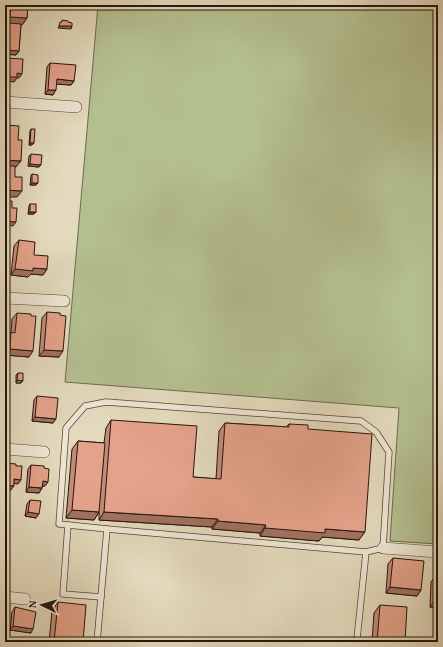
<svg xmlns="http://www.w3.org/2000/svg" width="443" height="647" viewBox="0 0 443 647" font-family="'Gentium Book Plus',serif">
  <rect width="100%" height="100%" fill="#e3d9bc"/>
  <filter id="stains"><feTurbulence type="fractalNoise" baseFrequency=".005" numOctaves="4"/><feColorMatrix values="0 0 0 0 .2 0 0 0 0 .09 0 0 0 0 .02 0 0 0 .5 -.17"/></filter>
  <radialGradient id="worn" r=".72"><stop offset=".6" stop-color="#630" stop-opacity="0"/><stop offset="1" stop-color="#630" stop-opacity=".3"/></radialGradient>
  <path fill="#b4bf90" stroke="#6d6a4e" d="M98,5h340v539l-48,-3 9,-133 -334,-26z"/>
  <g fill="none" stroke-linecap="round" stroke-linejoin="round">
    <g stroke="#554637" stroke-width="7">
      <g id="service">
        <path d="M68,525l-5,69 38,3"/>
        <path d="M107,529l-48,-5 7,-96 19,-22 21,-4 255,19 15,11 13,20 -6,96 -17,4 -9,87 -9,3"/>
        <path d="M97,642l10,-113 259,23"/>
      </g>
    </g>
    <g stroke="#554637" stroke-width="12">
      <g id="minor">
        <path d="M5,102l71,5"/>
        <path d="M5,298l59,3"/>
        <path d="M5,449l39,3"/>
        <path d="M383,548l55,4"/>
        <path d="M5,597l20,2"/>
      </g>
    </g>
    <use href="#service" stroke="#ede6d3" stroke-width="5.5"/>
    <use href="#minor" stroke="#ede6d3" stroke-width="11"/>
  </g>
  <g fill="#c48b77" stroke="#26150b">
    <path d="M8,5h20l-1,13 -5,7 -1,-1 -2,27 -3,4 -11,-1v-27l3,-4 9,1 -12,-1 2,-17z"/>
    <path d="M50,63l24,18 -3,4 -15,-1 -3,11 -8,-1 2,-27z"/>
    <path d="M31,129l3,14 -2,2h-3l1,-14z"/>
    <path d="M31,154l8,13 -11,-1 1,-10z"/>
    <path d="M32,174l6,9 -2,2h-6l1,-9z"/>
    <path d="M30,204l6,8 -2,2h-6l1,-8z"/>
    <path d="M19,240l15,15 13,14 -4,6 -12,-1 -3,3 -17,-2 3,-29z"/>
    <path d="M47,312l12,45 -20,-1 3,-38z"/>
    <path d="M17,313l12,44 -24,-2 2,-16 4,-7 1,-13z"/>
    <path d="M18,373l3,10h-5v-8z"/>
    <path d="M37,396l16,27 -21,-2 2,-21z"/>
    <path d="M111,420l82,57 23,2 3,-48 6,-8 61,4 3,-3 19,5 51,111 -37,-3 -3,4 -59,-5v-3l-48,-4v-2l-113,-7v-8l-5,8 -28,-2 6,-69 6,-8 26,2 2,-15z"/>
    <path d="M31,465l14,21h-3v2l-3,5 -13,-1 2,-23z"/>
    <path d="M30,500l6,18 -11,-2 2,-12z"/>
    <path d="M393,558l28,32 -4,6 -31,-3 2,-29z"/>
    <path d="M436,575l2,33 -8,-1 1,-25z"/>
    <path d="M58,602l25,40h-34l3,-31z"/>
    <path d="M380,605l25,37h-33l2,-29z"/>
    <path d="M15,607l16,26 -21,-3 2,-18z"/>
    <path d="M438,623v19h-4l1,-14z"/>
  </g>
  <g fill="#a07161" stroke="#26150b">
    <path d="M10,17l17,1 -5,7 -17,-2z"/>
    <path d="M59,26h13l-1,3 -13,-1z"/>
    <path d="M6,50l13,1 -3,4 -11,-1v-3z"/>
    <path d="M17,73l5,1 -3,4h-2l-3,4 -9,-1v-4z"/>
    <path d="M57,79l17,2 -3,4 -17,-1z"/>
    <path d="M48,90h8l-3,5 -8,-1z"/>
    <path d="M30,143h4l-2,2h-3z"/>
    <path d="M5,160l16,1 -5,6 -11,-1z"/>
    <path d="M30,164l11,1 -2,2 -11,-1z"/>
    <path d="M32,183h6l-2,2h-6z"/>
    <path d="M5,190l17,1 -5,6h-12z"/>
    <path d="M30,212h6l-2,2h-6z"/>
    <path d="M5,221l11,1 -3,4 -8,-1z"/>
    <path d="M33,268l14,1 -4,6 -12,-1 -3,3 -17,-2 4,-6z"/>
    <path d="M10,349l23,2 -4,6 -24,-2z"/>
    <path d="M44,350l19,1 -4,6 -20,-1z"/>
    <path d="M17,380l6,1 -2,2h-5z"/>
    <path d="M35,417l21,2 -3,4 -21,-2z"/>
    <path d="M14,479l7,1 -3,4 -7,-1z"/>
    <path d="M43,481l5,1 -3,4h-5z"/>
    <path d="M5,485l9,1 -3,4h-6z"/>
    <path d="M29,487l13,1 -3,5 -13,-1z"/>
    <path d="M72,510l27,2 -5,8 -28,-2z"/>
    <path d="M28,512l11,2 -3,4 -11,-2z"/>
    <path d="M104,512l114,7 -6,8 -113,-7z"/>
    <path d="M218,521l48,4 -6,8 -48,-4z"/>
    <path d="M265,528l60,1 40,3 -6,8 -37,-3 -3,4 -59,-5z"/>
    <path d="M390,587l31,3 -4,6 -31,-3z"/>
    <path d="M434,601h4v7l-8,-1z"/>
    <path d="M13,626l20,3 -2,4 -21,-3z"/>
  </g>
  <g fill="#e4a28a" stroke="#26150b">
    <path d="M11,5h17l-1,13 -17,-1z"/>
    <path d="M62,20l6,1v1l4,1v3h-13l1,-4h2z"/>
    <path d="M8,23l13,1 -2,27 -13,-1z"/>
    <path d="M5,58l18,1 -1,15 -5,-1v4h-12z"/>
    <path d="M50,63l26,2 -2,16 -17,-2 -1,11h-8z"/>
    <path d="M5,125l14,1 -1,14h4l-1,21 -16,-1z"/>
    <path d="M31,129h4l-1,14h-4z"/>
    <path d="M31,154l11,1 -1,10 -11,-1z"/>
    <path d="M5,166h10v11h7v14l-17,-1z"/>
    <path d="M32,174l6,1v8h-6z"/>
    <path d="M5,201h7v7h5l-1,14 -11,-1z"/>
    <rect x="30" y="204" width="6" height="8"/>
    <path d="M19,240l16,2 -1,13 14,1 -1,13 -14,-1v3l-18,-2z"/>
    <path d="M47,312l13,1v2l6,1 -3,35 -19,-1z"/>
    <path d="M17,313l14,1v2h5l-3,35 -23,-2 1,-17 4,1z"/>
    <path d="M18,373h5v8l-6,-1z"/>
    <path d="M37,396l21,2 -2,21 -21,-2z"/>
    <path d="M111,420l86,6 -4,51 28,2 4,-56 64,4v-3l19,1v4l64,5 -7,98 -40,-3v4l-60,-5 1,-3 -48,-4v-2l-114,-7z"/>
    <path d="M78,441l27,2 -6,69 -27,-2z"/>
    <path d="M5,463l11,1v2h6l-1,14 -7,-1v7l-9,-1z"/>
    <path d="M31,465l13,1v2l5,1 -1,13 -5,-1 -1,7 -13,-1z"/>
    <path d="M30,500l11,1 -2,13 -11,-2z"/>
    <path d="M393,558l31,3 -3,29 -31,-3z"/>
    <path d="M436,575l2,1v25h-4z"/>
    <path d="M58,602l28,3 -3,37h-29z"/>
    <path d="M380,605l27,2 -2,35h-28z"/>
    <path d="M15,607l21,5 -3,17 -20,-3z"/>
    <path d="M6,625l4,1 -3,14 -2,-1v-11z"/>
  </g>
  <rect width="443" height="647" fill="none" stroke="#e3d9bc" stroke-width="20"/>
  <rect x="6" y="6" width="431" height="635" fill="none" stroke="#26150b" stroke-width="2"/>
  <rect x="10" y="10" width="423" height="627" fill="none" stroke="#26150b"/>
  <g transform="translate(42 605) rotate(275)" stroke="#ede6d3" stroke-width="3" paint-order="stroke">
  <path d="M0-3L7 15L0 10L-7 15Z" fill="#26150b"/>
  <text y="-6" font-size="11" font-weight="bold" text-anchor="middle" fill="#26150b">N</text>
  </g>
  <rect width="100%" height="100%" filter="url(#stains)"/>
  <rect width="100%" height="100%" fill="url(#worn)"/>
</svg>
